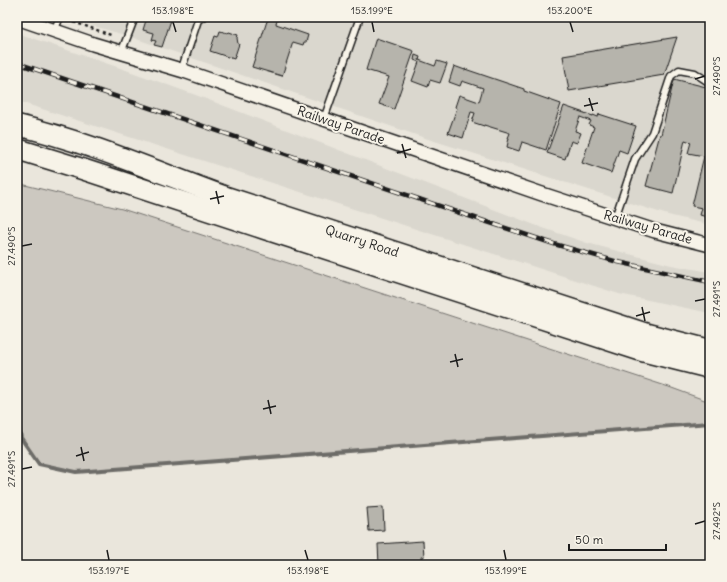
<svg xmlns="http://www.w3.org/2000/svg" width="727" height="582" viewBox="0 0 727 582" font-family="Delius,sans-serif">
  <rect width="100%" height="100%" fill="#eae6dc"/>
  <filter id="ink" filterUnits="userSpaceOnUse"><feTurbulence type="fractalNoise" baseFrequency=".025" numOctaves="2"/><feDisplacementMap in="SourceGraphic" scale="8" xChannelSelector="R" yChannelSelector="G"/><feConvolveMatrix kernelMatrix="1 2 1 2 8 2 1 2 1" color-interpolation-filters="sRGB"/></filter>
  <g filter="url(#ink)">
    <g fill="#dad7ce">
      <path d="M62,17h648v208l-42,-10 -243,-77 -300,-103z"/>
      <path d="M17,33l109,37 75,27 339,130 47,16 84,22 39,7v41l-91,-19 -602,-193z"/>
    </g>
    <path fill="#ccc8c0" stroke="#74726e" d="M17,183l105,26 547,178 41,15v21l-634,49 -37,-8 -18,-26 -4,-23z"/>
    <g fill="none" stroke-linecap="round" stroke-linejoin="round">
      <path stroke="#6d6c68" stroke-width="4" d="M17,415l4,23 18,26 37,8 634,-49"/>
    </g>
    <g fill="#b6b4ac" stroke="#1c1c1c">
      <path d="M105,17h18l-2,5z"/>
      <path d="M147,17h25l-10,30 -8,-2 2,-4 -4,-1 2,-7 -11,-3z"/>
      <path d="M270,17h8l-2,7 32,11 -2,7h-2l-1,3 -10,-3 -11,34 -30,-9 15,-46h1z"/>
      <path d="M220,31l8,2 1,-1 9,3 -1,3 1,6h1l-5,15 -24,-8 5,-15 3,1z"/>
      <path d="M677,37l-13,38 -95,16 -6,-35z"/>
      <path d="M376,38l38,13 -20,58 -15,-5 10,-27 -23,-7z"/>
      <path d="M415,55l5,2 -1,3 16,6 2,-5 10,3 -7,19 -10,-3 -2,7 -16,-6 7,-19 -5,-2z"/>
      <path d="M454,66l11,4v-1l59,20v2l37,13 -15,46 -24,-8 -3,9 -12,-4 2,-9h-1l2,-5 -26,-8v1l-12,-4 3,-9 -4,-1 -8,26 -15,-5 9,-25 -2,-1 4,-12 20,7 4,-14 -21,-7 -2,5 -11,-4z"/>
      <path d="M674,79l36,9v130l-10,-3 2,-7 -10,-2 12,-50 -16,-3 3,-11 -6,-2 -12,53 -27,-7 14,-52 1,1z"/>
      <path d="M564,106l29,10v-1l5,2 1,-3 37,12 -9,27 -8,-3 -8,23 -29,-10 12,-36 -5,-2 2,-4 -11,-4 -5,14 6,2 -4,10 -6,-2 -6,18 -18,-6z"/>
      <path d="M383,507l1,23 -15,1 -2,-23z"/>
      <path d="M423,541l1,16h-3l1,8h-43l-1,-21z"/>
    </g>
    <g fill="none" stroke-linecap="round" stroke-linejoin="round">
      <g stroke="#1c1c1c" stroke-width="9">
        <g id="service">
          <path d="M54,31l6,-14"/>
          <path d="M121,53l14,-36"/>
          <path d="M181,71l17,-51 5,-3"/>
          <path d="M324,119l36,-102"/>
          <path d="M615,218l20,-59 17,-26 19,-57 8,-6 16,3 15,10"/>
        </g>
      </g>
      <g stroke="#1c1c1c" stroke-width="16">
        <path id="minor" d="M17,18l76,26 91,27 358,123 113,37 55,14"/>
      </g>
      <g stroke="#1c1c1c" stroke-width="23">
        <g id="primary">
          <path d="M17,125c72,17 140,47 209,72l421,137 63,16"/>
          <path d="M17,149l65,20 183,60 377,122 68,17"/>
        </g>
      </g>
      <path stroke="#1c1c1c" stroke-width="2.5" stroke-dasharray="3 3" stroke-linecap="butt" d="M68,20l43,15"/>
      <use href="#service" stroke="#f7f3e8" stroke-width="6"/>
      <use href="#minor" stroke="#f7f3e8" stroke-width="13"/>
      <use href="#primary" stroke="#f7f3e8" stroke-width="20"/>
      <g stroke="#1c1c1c" stroke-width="4.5">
        <path id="rail" d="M17,63l449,152 88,29 64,18 92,20"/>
      </g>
      <use href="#rail" stroke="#f7f3e8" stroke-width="3" stroke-dasharray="9" stroke-linecap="butt"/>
    </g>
  </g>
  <path fill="none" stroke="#1c1c1c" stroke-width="1.5" d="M173,22l3,10M372,22l2,10M570,22l3,10M695,79l10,-3M589,98l4,13M584,106l14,-3M402,144l4,14M397,153l14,-4M216,191l3,13M210,199l14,-3M22,246l10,-2M695,301l10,-2M642,307l3,14M636,316l14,-4M455,354l3,13M450,362l13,-3M268,400l3,14M263,409l13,-3M81,447l3,14M76,456l13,-4M22,469l10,-2M695,524l10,-3M107,550l2,10M305,550l3,10M504,550l2,10"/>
  <g text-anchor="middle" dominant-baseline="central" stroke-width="4" stroke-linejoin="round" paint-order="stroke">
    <g font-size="13" fill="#1c1c1c" stroke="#f7f3e8">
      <text transform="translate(341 125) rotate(19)">Railway Parade</text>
      <text transform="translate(648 227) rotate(16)">Railway Parade</text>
      <text transform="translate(362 241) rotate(18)">Quarry Road</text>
    </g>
  </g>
  <rect width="727" height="582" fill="none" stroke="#f7f3e8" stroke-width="44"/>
  <path d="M569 544v6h97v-6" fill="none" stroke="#1c1c1c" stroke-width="2"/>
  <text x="575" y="544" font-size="12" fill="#1c1c1c" stroke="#f7f3e8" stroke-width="3" paint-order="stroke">50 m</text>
  <rect x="22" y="22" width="683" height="538" fill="none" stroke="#1c1c1c" stroke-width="1.5"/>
  <g font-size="10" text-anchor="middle" fill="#1c1c1c">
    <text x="173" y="14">153.198°E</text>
    <text x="372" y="14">153.199°E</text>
    <text x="570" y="14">153.200°E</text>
    <text transform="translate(716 76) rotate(-90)" y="4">27.490°S</text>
    <text transform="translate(11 246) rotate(-90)" y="4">27.490°S</text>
    <text transform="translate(716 299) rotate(-90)" y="4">27.491°S</text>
    <text transform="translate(11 469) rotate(-90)" y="4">27.491°S</text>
    <text transform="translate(716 521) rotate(-90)" y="4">27.492°S</text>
    <text x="109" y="574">153.197°E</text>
    <text x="308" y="574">153.198°E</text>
    <text x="506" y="574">153.199°E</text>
  </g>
</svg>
